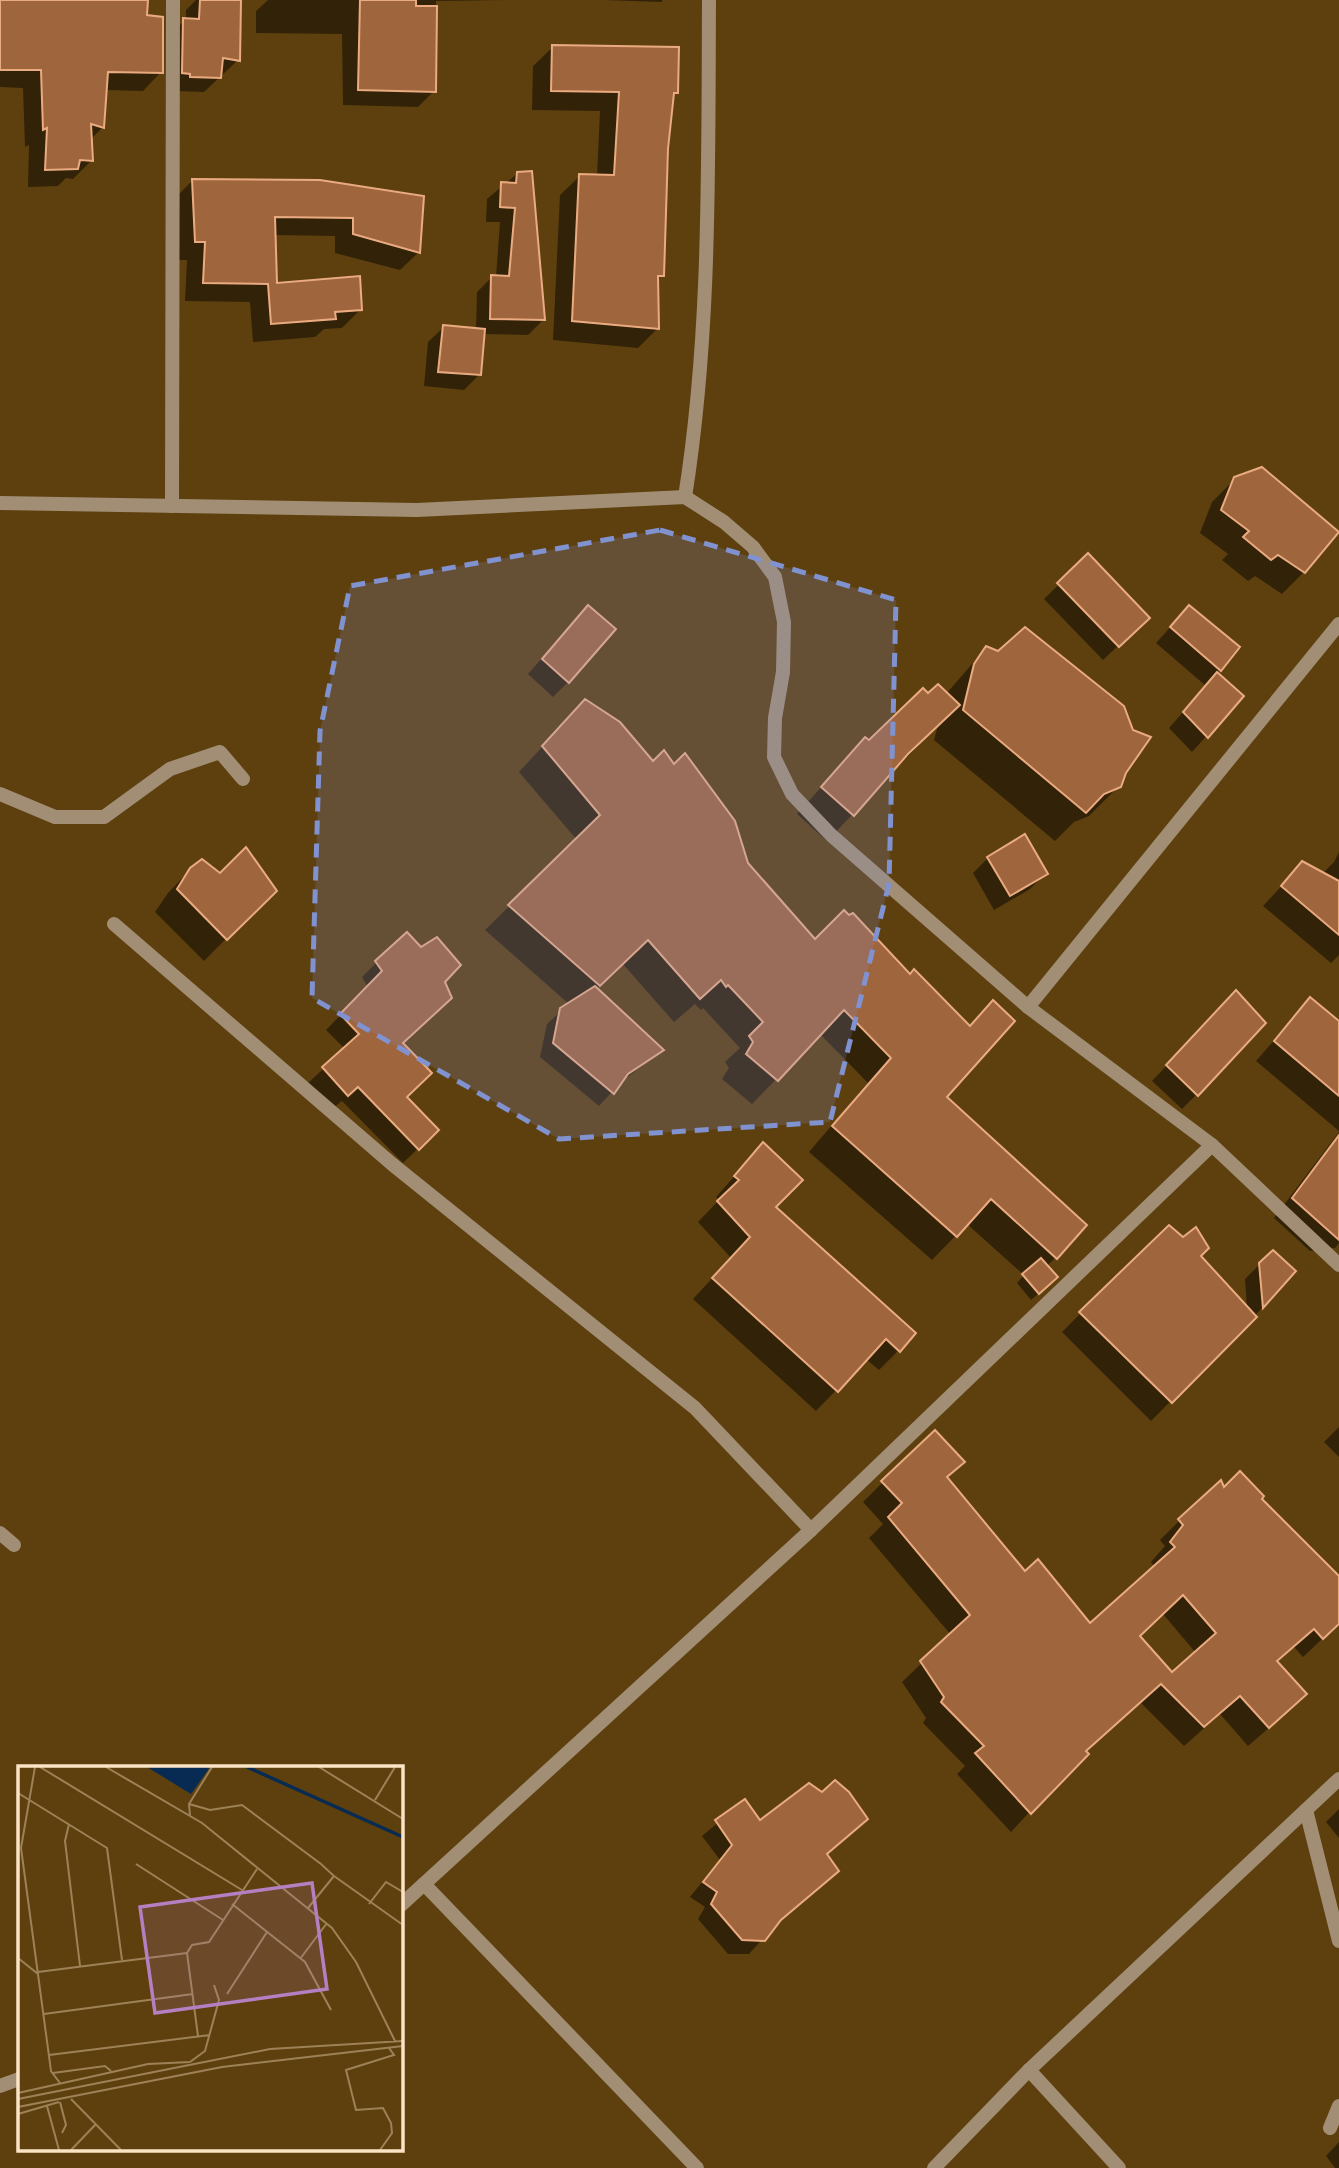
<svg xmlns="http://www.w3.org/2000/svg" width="1339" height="2168" viewBox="0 0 1339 2168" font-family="Mulish,sans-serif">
  <rect width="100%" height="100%" fill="#5e400f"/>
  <g fill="#0007" fill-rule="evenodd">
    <path d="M0,0l146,17 15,55 -18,19 -38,-1 -2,37 -13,13 2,20 -19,19 -7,-1 -8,8 -30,1 1,-42 -4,2 -2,-59 -23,-1z"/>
    <path d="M196,0h43l-1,60 -34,32 -28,-1 -8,-56 18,-15v-10z"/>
    <path d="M268,0h238l-70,1 -2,90 -16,16 -75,-2 -1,-71 -86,-1v-22z"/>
    <path d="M604,0h59l-2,2z"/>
    <path d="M553,47l123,46 -4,4 -10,178 -6,6 2,47 -20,20 -85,-8 7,-145 20,-19h17l3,-65 -68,-1 1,-44z"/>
    <path d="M518,173l25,147 -15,15 -45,-1 -4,41 -15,15 -40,-4 4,-44 16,-15 32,3 1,-38 15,-15h4l4,-55h-14l1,-23z"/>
    <path d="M192,181l128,1 99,70 -19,18 -65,-17v-17l-61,-1 1,50 86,24 -19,19 -18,1 -9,8 -62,5 -3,-40 -65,-1 2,-41h-11l-3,-60z"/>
    <path d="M1235,479l69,93 -22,22 -27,-18 -7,5 -26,-21 6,-6 -28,-21 12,-31z"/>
    <path d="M1088,556l59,62 -44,42 -59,-61z"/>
    <path d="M574,622l-6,60 -15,15 -25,-23z"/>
    <path d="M1174,623l64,24 -22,27 26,22 -50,56 -23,-24 37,-42 -50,-43z"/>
    <path d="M986,648l138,125 -5,13 -30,30 -15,6 -19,19 -121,-101 4,-15 -111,116 -30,-27 68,-75 4,3 59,-46 18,-2z"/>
    <path d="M585,701l162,162 197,234 112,160 -9,9 2,18 -18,16 -14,-17 7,-8 -57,-51 -35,36 -123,-108 59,-69 -48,-49 -68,70 -30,-25 7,-11 -4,-6 15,-14 -37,-40 -2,2 -6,-6 -21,18 -52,-59 -26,26 66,61 -42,33 -21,23 -59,-49 7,-33 22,-20 -84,-74 92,-90 -58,-68z"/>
    <path d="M1339,852v103l-8,8 -68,-57 39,-42 20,10 12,-12z"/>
    <path d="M988,858l57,16 -15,15 -36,21 -21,-37z"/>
    <path d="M191,869l83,21 -70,71 -49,-49 13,-19z"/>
    <path d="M377,962l66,20 -42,62 4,53 32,33 -34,33 -61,-62 -10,8 -24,-26 37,-34 -19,-19 42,-43 -6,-10z"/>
    <path d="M1310,999l29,24v108l-83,-70z"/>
    <path d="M1221,1008l-24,86 -15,15 -30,-28z"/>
    <path d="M1339,1132v111l-4,5 -25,3 -36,-33z"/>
    <path d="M763,1144l10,63 126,143 -20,20 -13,-11 -50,52 -123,-112 38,-41 -33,-36 21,-22 -3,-3z"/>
    <path d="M1183,1239l64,70 -2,-30 15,-15 34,7 -40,46 -103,104 -89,-89 19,-19z"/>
    <path d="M1339,1427v30l-15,-15z"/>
    <path d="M963,1462l-17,17 78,94 66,53 65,-59 -4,-5 14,-16 -5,-6 20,-20 44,-30 36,9 79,81v43l-36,34 -9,-10 -18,15 9,52 -37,32 -28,-32 -36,32 -44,-44 -55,50 -74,80 -54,-58 8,-8 -42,-43 3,-5 -24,-36 49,-47 -82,-97 14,-14 -20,-22 20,-20zM1163,1614l33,39 -24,21 -34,-38z"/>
    <path d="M744,1801l16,22 65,32 12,16 -63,55 -25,28h-21l-30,-35 7,-12 -15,-10 30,-37 -18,-24z"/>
    <path d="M1339,1809v29l-13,-16z"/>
    <path d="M1339,2142v26h-4l-9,-12z"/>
  </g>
  <g fill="#9f653c" stroke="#ebab81" stroke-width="2" fill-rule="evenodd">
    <path d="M0,0h148l-1,15 16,2v56l-55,-1 -4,56 -13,-4 2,37 -13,-1 -2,9 -33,1 2,-42 -4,2 -2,-60h-41z"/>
    <path d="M200,0h41l-1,61 -17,-3 -2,20 -31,-1v-3l-8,-1 1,-55 16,1z"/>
    <path d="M360,0h56v6h21l-1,86 -78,-2z"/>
    <path d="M552,45l127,2 -1,46h-4l-6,56 -4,127h-6l1,53 -87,-8 7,-147 35,1 5,-83 -68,-1z"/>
    <path d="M532,171l13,149 -55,-1 1,-44 18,1 6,-68 -15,-1 1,-25 15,1 1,-11z"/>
    <path d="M192,179l128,1 104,16 -4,57 -67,-19v-16l-78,-1 2,66 83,-7 2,34 -27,2 1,7 -65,5 -3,-40 -65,-1 2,-41h-10z"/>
    <path d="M443,325l42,4 -4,46 -43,-3z"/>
    <path d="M1262,467l77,65 -34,41 -27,-18 -7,5 -28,-23 6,-6 -28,-21 13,-33z"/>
    <path d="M1088,553l62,65 -31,29 -62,-64z"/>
    <path d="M588,605l28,24 -47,54 -27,-24z"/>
    <path d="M1189,605l51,42 -19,24 -51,-44z"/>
    <path d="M1025,627l99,79 9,24 18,7 -25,36 -5,14 -17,7 -18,19 -123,-103 11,-46 12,-18 12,5z"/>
    <path d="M1217,672l27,24 -36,42 -25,-26z"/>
    <path d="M938,684l22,21 -52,49 -54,62 -33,-29 44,-50 4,3 54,-52 5,5z"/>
    <path d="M585,699l35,23 33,39 11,-11 10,14 11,-11 50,68 13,42 67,76 29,-29 5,5 4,-2 57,61 4,-5 56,57 23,-26 22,21 -68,76 140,128 -30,34 -66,-60 -34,38 -125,-111 59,-68 -47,-48 -66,71 -32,-27 7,-12 -4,-6 14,-14 -35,-37 -2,2 -5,-7 -21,19 -52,-59 -48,46 -92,-81 92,-90 -58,-69z"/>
    <path d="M1025,834l23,40 -38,22 -23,-39z"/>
    <path d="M246,847l31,44 -50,49 -50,-51 13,-21 12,-9 18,14z"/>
    <path d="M1302,861l37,20v54l-58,-49z"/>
    <path d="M407,932l14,15 16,-10 24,28 -16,17 7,16 -49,45 29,30 -25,24 32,33 -20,20 -61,-63 -10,9 -26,-29 37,-33 -19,-20 42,-43 -7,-10z"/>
    <path d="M595,986l69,64 -36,24 -14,20 -61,-51 7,-35z"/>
    <path d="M1236,990l30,33 -68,73 -32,-31z"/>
    <path d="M1310,997l29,24v75l-65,-55z"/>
    <path d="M1339,1135v105l-47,-42z"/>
    <path d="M763,1142l40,38 -27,27 140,126 -16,19 -14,-13 -48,53 -126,-114 38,-41 -33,-36 22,-21 -5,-4z"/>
    <path d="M1169,1225l14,12 13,-10 13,21 -8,8 56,61 -85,86 -93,-91z"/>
    <path d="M1273,1250l23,21 -33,37 -4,-45z"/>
    <path d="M1041,1258l17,19 -19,17 -17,-20z"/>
    <path d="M935,1430l30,32 -18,15 78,94 13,-12 52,64 85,-76 -5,-5 13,-17 -5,-6 43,-39 3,7 16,-16 24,25 -2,3 77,77v48l-16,15 -9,-10 -37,32 30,33 -38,34 -29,-32 -36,31 -43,-43 -75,67 3,3 -58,60 -56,-61 9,-7 -43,-44 3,-5 -24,-36 50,-46 -82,-98 14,-14 -21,-22zM1183,1595l33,38 -44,39 -32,-36z"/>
    <path d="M835,1780l14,12 19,27 -41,35 12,17 -58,49 -16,21 -23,-1 -31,-36 6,-12 -14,-10 29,-37 -17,-25 30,-21 15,21 49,-37 13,9z"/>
  </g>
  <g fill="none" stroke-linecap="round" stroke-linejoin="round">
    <g stroke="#a18e75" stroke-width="14">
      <path d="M0,1533l14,12"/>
      <path d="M1306,1810l33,131"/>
      <path d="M1330,2128l9,-22"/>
    </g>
    <g stroke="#a18e75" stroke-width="14">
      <path d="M685,497c26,-164 23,-331 24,-497"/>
      <path d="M0,503l417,7 268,-13 39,25 29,25 22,30 9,45 -1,50 -8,46 -1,39 18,37 39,41 197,172 184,138 127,120"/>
      <path d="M172,506l1,-506"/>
      <path d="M0,794l55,23h49l66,-48 50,-17 23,27"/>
      <path d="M114,924l278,240 303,244 116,122"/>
      <path d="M1028,1007l311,-383"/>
      <path d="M424,1884l273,284"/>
      <path d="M401,1905l410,-375 401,-385"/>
      <path d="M1029,2070l90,98"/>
      <path d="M0,2086l19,-7"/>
      <path d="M934,2168l95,-98 310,-291"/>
    </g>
  </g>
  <path fill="#8192d0" fill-opacity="0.2" stroke="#8192d0" stroke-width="5" stroke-dasharray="14 9" stroke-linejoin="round" d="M660,530l236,70 -7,284 -59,238 -271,17 -247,-141 8,-267 30,-145z"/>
  <g transform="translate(18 1766)">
    <rect width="385" height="385" fill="#5e400f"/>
    <path d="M129,1h63l-19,27z" fill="#072b52"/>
    <path fill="none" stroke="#072b52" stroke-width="3.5" d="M229,1l156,70"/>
    <path fill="none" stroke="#9d8258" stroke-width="2" d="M17,1l-14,81 30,223 9,12M22,1l202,123M88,1l96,56 130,105 24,34 39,79M301,1l84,52M0,27l89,55 15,112M357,34l20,-33M171,38l21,6 32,-5 79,59 13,12 -26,32M172,49l-1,-11 23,-37M51,58l-4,17 15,125M118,98l87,56M316,110l69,49M214,138l73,58 26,48M351,138l17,-22 17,10M0,192l20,16M282,193l27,-36M20,206l149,-19M209,228l40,-62M26,248l149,-20M180,270l-11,-83 5,-8 17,-3 48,-73M31,289l161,-20M172,296l15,-11 14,-51 -5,-15M35,307l52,-7 6,5M0,327l130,-29 42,-2M0,333l252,-50 133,-8M53,333l50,51M42,336l6,23 -4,8M29,340l12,44M0,341l204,-40 181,-21M0,348l41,-12M53,384l25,-26M362,384l12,-17 -1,-10 -8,-15 -27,2 -10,-40 48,-15 -5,-7"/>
    <path fill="#b57fc2" fill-opacity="0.15" stroke="#b57fc2" stroke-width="3.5" d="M294,117l15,106 -172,24 -15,-106z"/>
    <rect width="385" height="385" fill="none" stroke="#fbe4c6" stroke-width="3.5"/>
  </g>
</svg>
